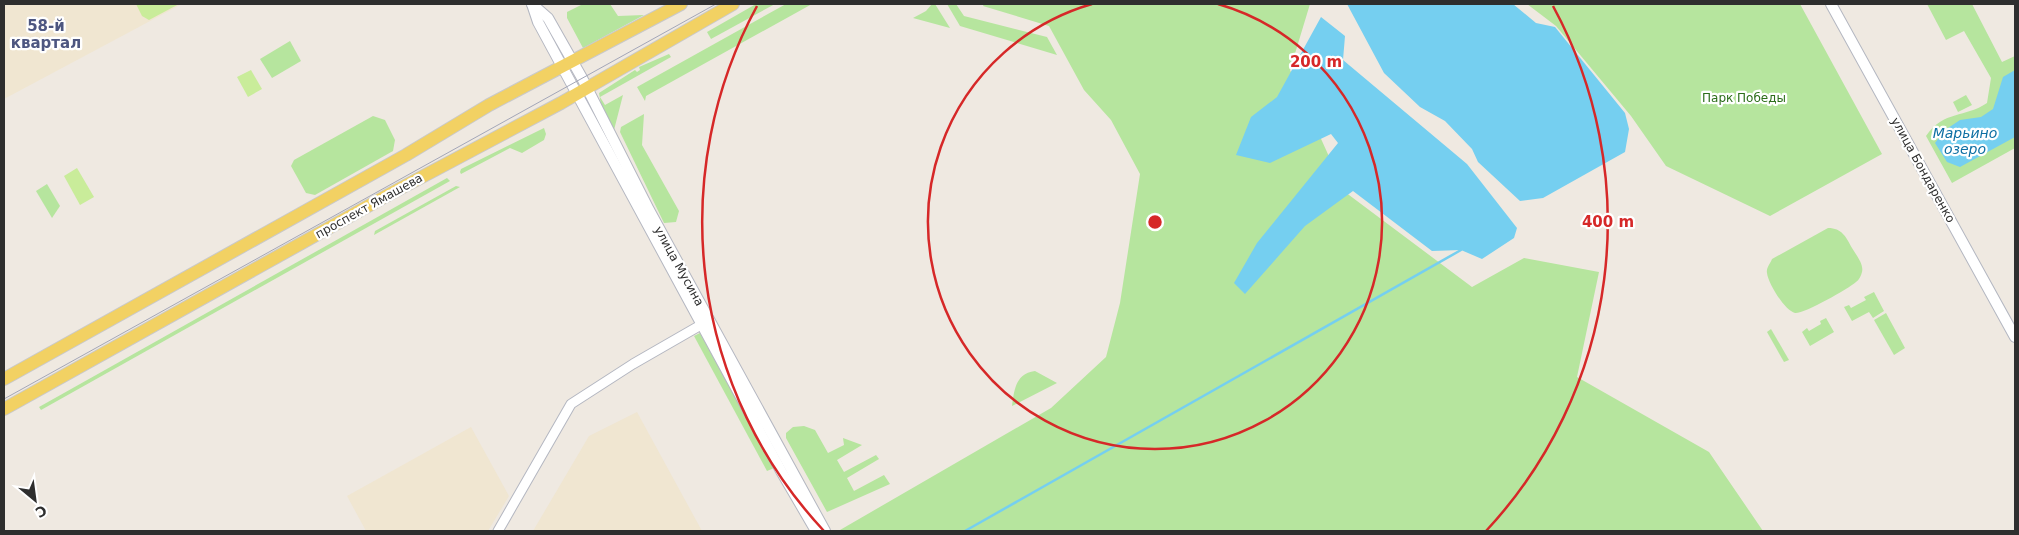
<svg xmlns="http://www.w3.org/2000/svg" width="2019" height="535" viewBox="0 0 2019 535" font-family="'DejaVu Sans',sans-serif">
  <rect width="100%" height="100%" fill="#efe9e1"/>
  <g fill="#f0e6d1">
    <path d="M4,4h178l-178,95z"/>
    <path d="M637,412l65,119h-169l56,-95z"/>
    <path d="M471,427l38,69 -21,35h-122l-19,-35z"/>
  </g>
  <g fill="#b6e59e">
    <path d="M583,4h27l8,12 26,-1 -61,33 -16,-30v-6z"/>
    <path d="M756,4h19l-64,35 -4,-7z"/>
    <path d="M786,4h26l-166,92 -1,5 -8,-14z"/>
    <path d="M932,4h3l15,24 -37,-10 13,-7z"/>
    <path d="M947,4h9l8,12 83,21 10,18 -97,-29z"/>
    <path d="M984,4h326l-20,66 55,122 127,95 52,-29 75,14 -22,105 132,75 54,79h-922l-1,-1 211,-122 55,-51 14,-54 20,-129 -29,-54 -27,-30 -35,-64 -66,-20z"/>
    <path d="M1527,4h273l82,150 -112,62 -104,-50 -35,-50 -75,-90z"/>
    <path d="M1927,4h45l30,58 13,-6v92l-63,35 -26,-47c18,-26 39,-18 61,-33l4,-25 -27,-47 -18,9z"/>
    <path d="M290,41l11,20 -29,17 -12,-19z"/>
    <path d="M669,54l2,3 -71,40 5,8 18,-10 -9,35 -13,-25 -2,-12 36,-23 2,2 3,-2 -1,-3z"/>
    <path d="M1966,95l6,10 -14,7 -5,-10z"/>
    <path d="M644,114l-2,31 37,66 -3,11 -12,1 -44,-91 1,-5z"/>
    <path d="M373,116l12,4 10,20 -2,11 -78,44 -9,-2 -15,-27 3,-6z"/>
    <path d="M544,128l2,6 -2,6 -22,13 -12,-5 -49,26 -1,-2 1,-3z"/>
    <path d="M447,178l3,3 -409,229 -2,-3z"/>
    <path d="M47,184l13,22 -8,12 -16,-27z"/>
    <path d="M456,186l4,1 -86,48 1,-4z"/>
    <path d="M1828,228c14,0 18,9 24,20 4,7 12,16 10,24 -1,4 -3,8 -6,10 -8,7 -52,32 -61,31 -10,-2 -27,-30 -28,-40 -1,-5 3,-9 5,-14z"/>
    <path d="M1874,292l10,19 -11,7 -4,-6 -17,9 -8,-14 5,-2 2,3 15,-8 -2,-3z"/>
    <path d="M1886,313l19,35 -11,7 -20,-35z"/>
    <path d="M1826,318l8,14 -24,14 -8,-14 5,-4 2,3 12,-7 -1,-3z"/>
    <path d="M1771,329l18,31 -5,2 -17,-30z"/>
    <path d="M700,333l74,135 -7,3 -73,-135z"/>
    <path d="M1035,371l22,12 -45,23c2,-16 4,-33 23,-35z"/>
    <path d="M804,426l11,4 13,23 16,-8 -1,-7 19,7 -25,15 7,12 32,-17 3,4 -32,19 7,13 30,-16 6,9 -63,28 -41,-74v-5l7,-6z"/>
  </g>
  <g fill="#c9ec9a">
    <path d="M136,4h43l-30,16 -7,-4z"/>
    <path d="M251,70l11,19 -14,8 -11,-20z"/>
    <path d="M77,168l17,29 -14,8 -16,-29z"/>
  </g>
  <g fill="#75cff0">
    <path d="M1347,4h166l23,19 19,4 70,86 4,16 -4,23 -82,46 -23,3 -42,-39 -6,-13 -27,-28 -25,-14 -36,-34z"/>
    <path d="M1321,17l24,19 -2,24 124,104 50,64 -3,10 -32,21 -21,-9 -29,1 -79,-60 -48,35 -60,68 -11,-11 23,-40 81,-100 -7,-9 -61,29 -34,-8 15,-38 26,-20z"/>
    <path d="M2015,70v67l-55,30 -13,-5 -12,-19 10,-13 15,-10 21,-3 12,-8 10,-32z"/>
  </g>
  <g fill="none" stroke-linecap="round" stroke-linejoin="round">
    <path stroke="#75cff0" stroke-width="2.5" d="M965,531l496,-281"/>
    <g stroke="#b4b7c1" stroke-width="11">
      <path id="minor" d="M498,531l73,-127 62,-40 73,-42"/>
    </g>
    <g stroke="#b4b7c1" stroke-width="12">
      <g id="tertiary">
        <path d="M532,4l16,14 34,60 67,132 176,321"/>
        <path d="M532,4l6,18 243,449 35,60"/>
        <path d="M1831,4l184,333"/>
      </g>
    </g>
    <g stroke="#c9c9c9" stroke-width="14">
      <g id="primary">
        <path d="M4,379l402,-224 83,-50 192,-101"/>
        <path d="M4,409l382,-213 175,-93 172,-99"/>
      </g>
    </g>
    <use href="#minor" stroke="#fff" stroke-width="9"/>
    <use href="#tertiary" stroke="#fff" stroke-width="10"/>
    <use href="#primary" stroke="#f2d163" stroke-width="12"/>
    <path stroke="#a3a6b8" stroke-width="1" d="M4,399l712,-395"/>
  </g>
  <g fill="none" stroke="#d62828" stroke-width="2.5">
    <path d="M1218 4A227 227 0 1 1 1092 4"/>
    <path d="M824 531A453 453 0 0 1 757 6M1553 6A453 453 0 0 1 1486 531"/>
  </g>
  <g text-anchor="middle" dominant-baseline="central" stroke-width="4.5" stroke-linejoin="round" paint-order="stroke">
    <g font-size="12" fill="#2c6e1b" stroke="#fff">
      <text x="1744" y="98">Парк Победы</text>
    </g>
    <g font-size="12" fill="#2e2e2e" stroke="#fff">
      <text transform="translate(1923 170) rotate(61)">улица Бондаренко</text>
      <text transform="translate(369 206) rotate(-29)">проспект Ямашева</text>
      <text transform="translate(679 266) rotate(61)">улица Мусина</text>
    </g>
    <g font-size="14" font-style="italic" fill="#0d6fa3" stroke="#fff">
      <text x="1965" y="133">Марьино<tspan x="1965" dy="16">озеро</tspan></text>
    </g>
    <g font-size="15" font-weight="bold" fill="#4d5680" stroke="#fff">
      <text x="46" y="26">58-й<tspan x="46" dy="17">квартал</tspan></text>
    </g>
  </g>
  <circle cx="1155" cy="222" r="8" fill="#d62828" stroke="#fff" stroke-width="2.5"/>
  <g font-size="15" text-anchor="middle" font-weight="bold" fill="#d62828" stroke="#fff" stroke-width="4.5" stroke-linejoin="round" paint-order="stroke">
    <text x="1316" y="67">200 m</text>
    <text x="1608" y="227">400 m</text>
  </g>
  <rect width="2019" height="535" fill="none" stroke="#2e2e2e" stroke-width="10"/>
  <g transform="translate(35 500) rotate(151)" stroke="#ffffff" stroke-width="4" paint-order="stroke">
  <path d="M0-4L9 19L0 12L-9 19Z" fill="#2e2e2e"/>
  <text y="-8" font-size="14" font-weight="bold" text-anchor="middle" fill="#2e2e2e">С</text>
  </g>
</svg>
